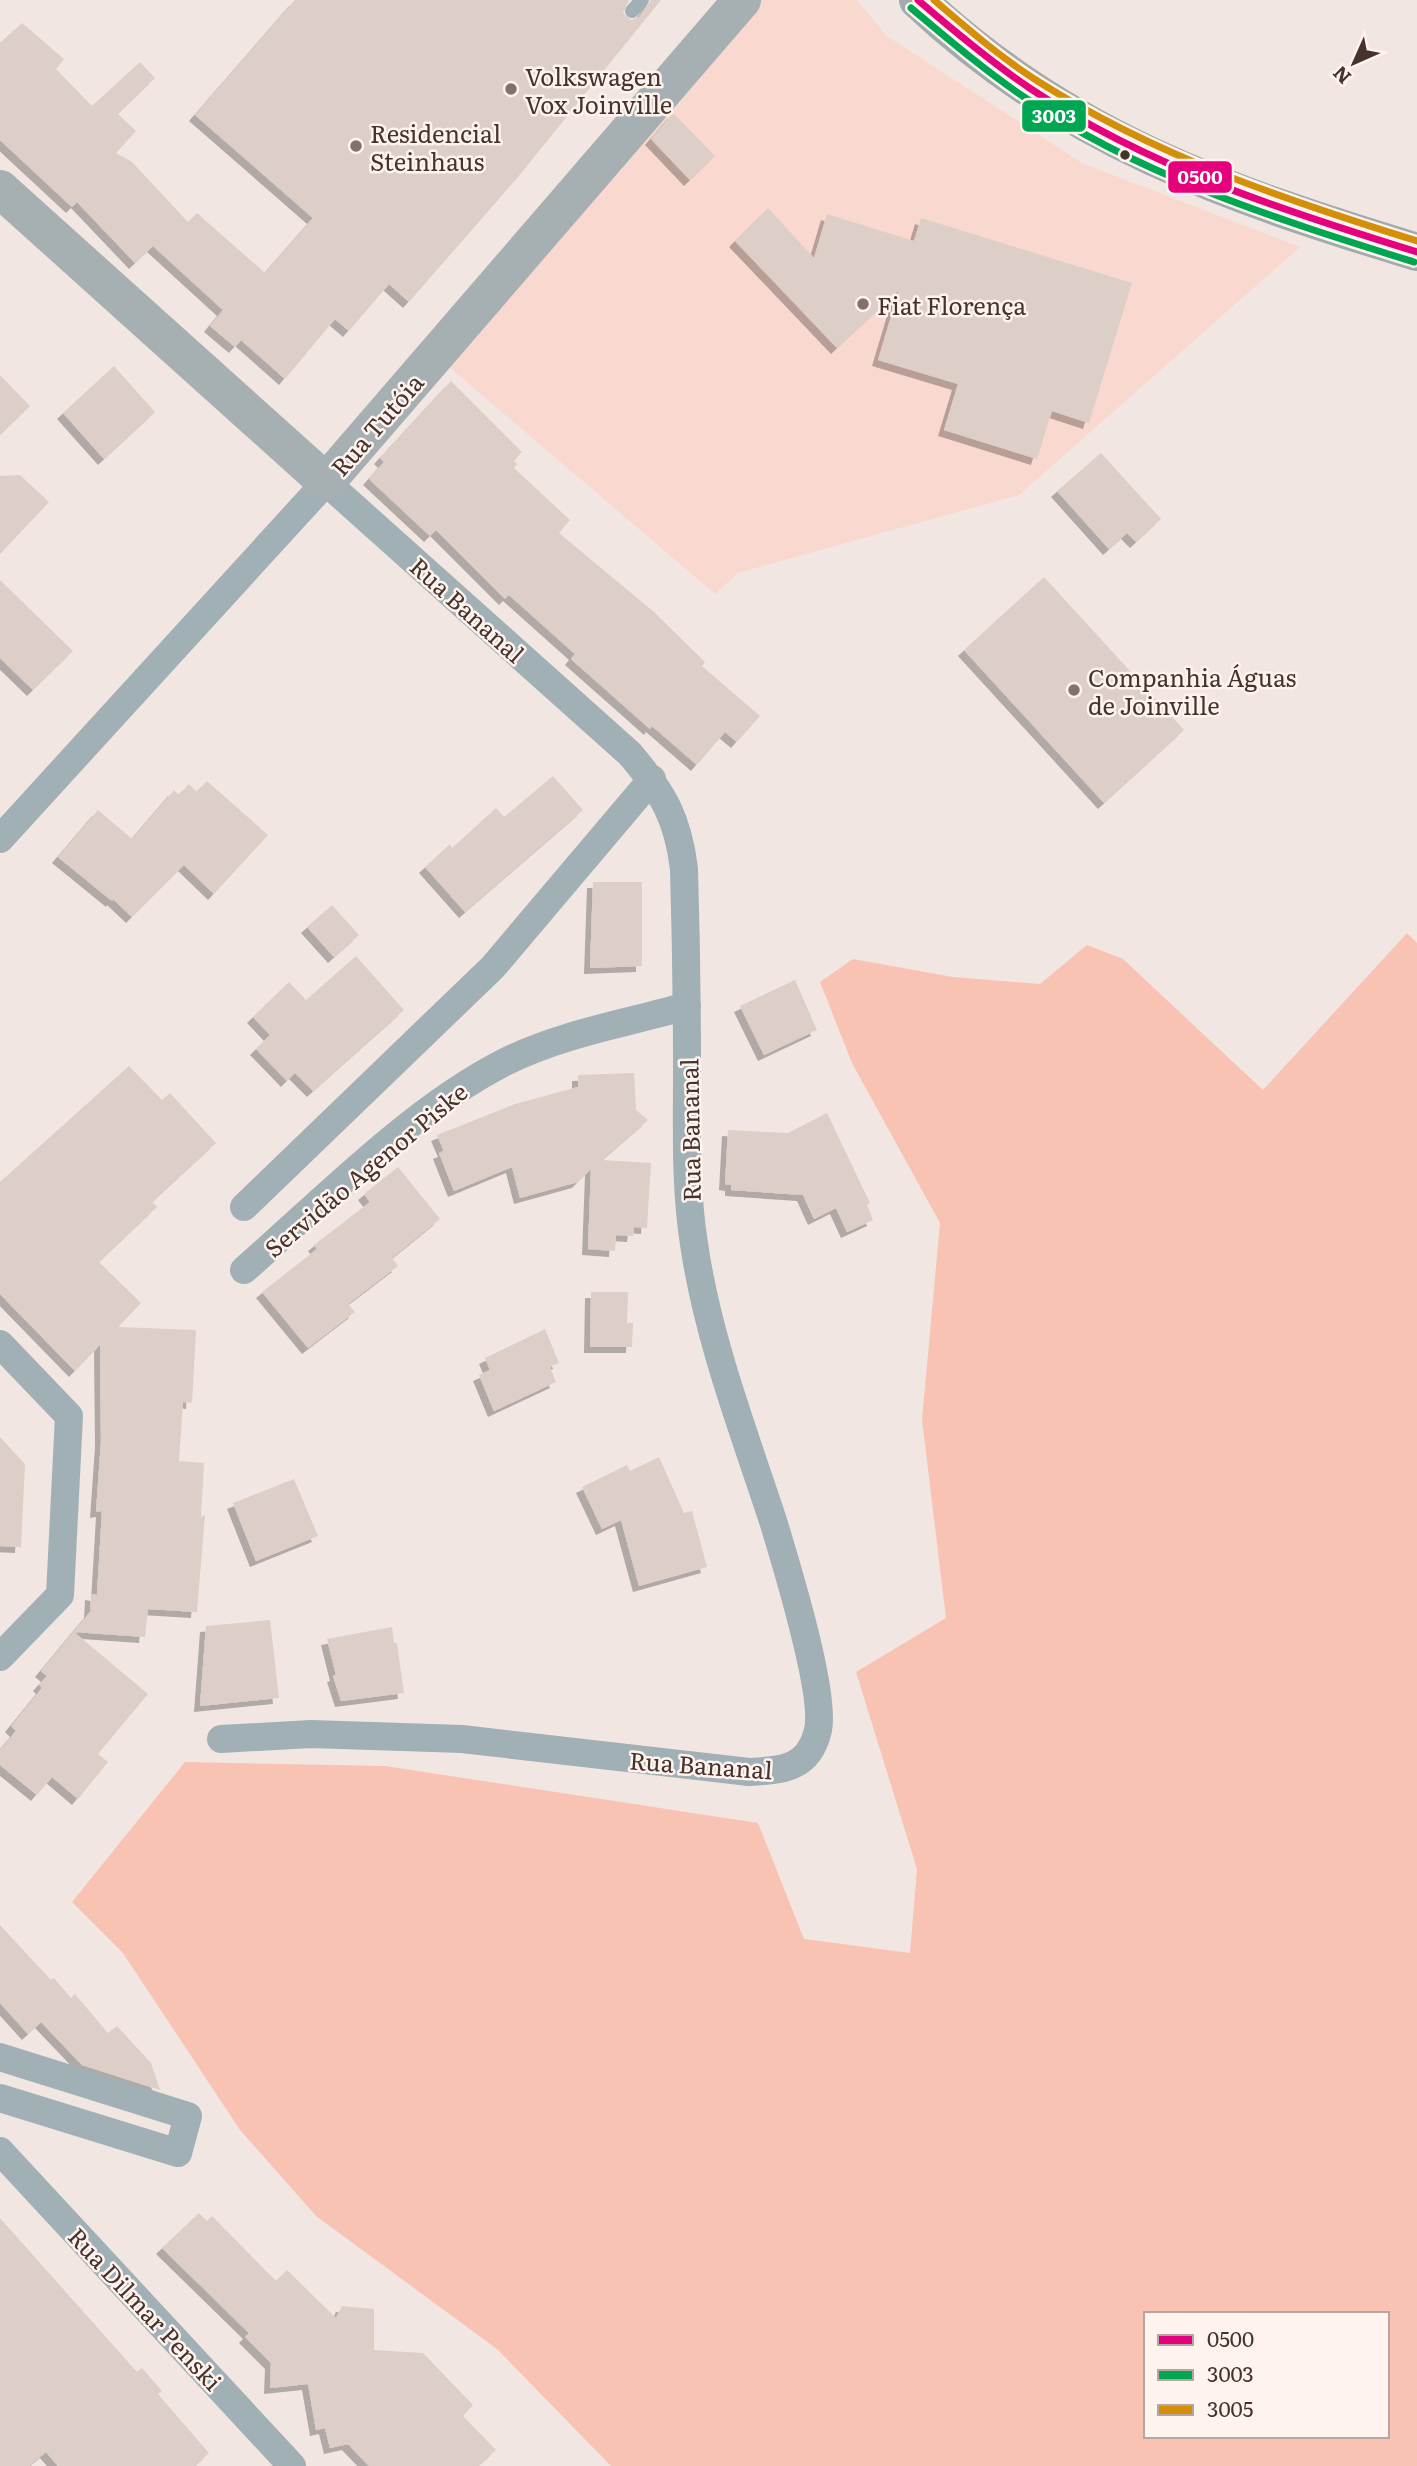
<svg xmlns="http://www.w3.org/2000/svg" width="1417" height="2466" viewBox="0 0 1417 2466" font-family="Literata,serif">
  <defs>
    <filter id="shadow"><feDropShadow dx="-6" dy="6" stdDeviation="0" flood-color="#0004"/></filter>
  </defs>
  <rect width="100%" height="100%" fill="#f2e6e2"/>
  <path fill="#f9d9cf" d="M754,0h103l30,36 195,127 218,84 -281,248 -281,78 -23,21 -273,-233z"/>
  <path fill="#f8c3b2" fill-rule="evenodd" d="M1407,933l10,10v1523h-806l-114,-117 -181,-133 -76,-86 -117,-177 -51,-51 113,-140 200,4 373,57 46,116 106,14 7,-84 -61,-197 90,-54 -24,-198 18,-197 -88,-160 -32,-81 33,-23 100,18 87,7 47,-39 36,14 140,131zM1146,2314h241v122h-241z"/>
  <g fill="#ddcfc8" filter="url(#shadow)">
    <path d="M295,0h334l-6,13 8,7 8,-3 12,-17h10l-143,177 -109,125 -20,-18 -40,47 -14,-12 -50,60 -44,-39 -6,7 -25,-21 13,-16 -70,-64 -18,17 -58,-61 -5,5 -72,-67v-97l22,-20 42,36 -8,10 36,37 48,-44 15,16 -37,36 18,17 -20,22 16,9 56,60 9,-9 68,60 48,-55 -118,-103z"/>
    <path d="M673,113l42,43 -25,24 -39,-41z"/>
    <path d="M768,208l46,50 13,-44 87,27 7,-23 211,65 -43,140 -37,-12 -15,48 -93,-29 14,-46 -80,-24 21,-70 -62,58 -102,-107z"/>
    <path d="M114,366l41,46 -51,47 -41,-46z"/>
    <path d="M0,375l30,31 -30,29z"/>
    <path d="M451,381l71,71 -8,9 3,3 -3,4 56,52 -11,13 95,79 51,50 -3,4 58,50 -23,26 -12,-10 -28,33 -45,-39 -2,3 -79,-70 4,-5 -66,-59 -4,4 -69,-69 -6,6 -61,-57 15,-17 -4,-4z"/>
    <path d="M1101,453l60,66 -25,23 -9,-9 -18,16 -52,-58z"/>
    <path d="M20,475l29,27 -49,52v-78z"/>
    <path d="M1044,577l140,153 -80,73 -140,-153z"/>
    <path d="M0,580l73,71 -40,39 -33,-32z"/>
    <path d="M553,776l30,34 -118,102 -40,-45 25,-23 2,4 44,-40 8,9z"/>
    <path d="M207,781l61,54 -54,59 -30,-29 -52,52 -19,-18 -1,2 -54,-44 40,-47 34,29 42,-49 5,5 10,-11 8,8z"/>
    <path d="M593,882h49v84l-52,2z"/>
    <path d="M332,905l27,30 -25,22 -27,-30z"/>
    <path d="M356,956l48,54 -91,81 -18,-18 -8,8 -31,-32 14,-14 -17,-18 36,-35 17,18z"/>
    <path d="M795,980l22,50 -53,25 -24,-49z"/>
    <path d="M129,1066l33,34 8,-7 46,50 -64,59 5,5 -58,55 42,41 -23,24 78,3 -4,73 -9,-1 -4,59 25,2 -3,54 4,-2 -8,97 -49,-3 -3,28 -71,-5 74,62 -50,60 10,8 -30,37 -26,-22 -15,18 -37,-30v-15l16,-19 -5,-5 31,-38 -3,-3 8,-9 -6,-5 49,-59 1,-18 6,1 5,-84 -6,1 5,-71 -1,-96 -25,26 -75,-77v-112z"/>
    <path d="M634,1073l2,37 12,10 -46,40 49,3 -4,65 -13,-1 -1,9 -17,-1 -1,16 -27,-2 3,-80 -13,13 -58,16 -8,-31 -58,24 -15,-38 5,-2 -7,-16 78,-31 63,-17v-12z"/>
    <path d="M827,1113l43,90 -3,2 6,15 -26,12 -11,-24 -22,11 -11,-24 -72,-5v-5l-6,-1 3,-54 60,3z"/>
    <path d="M398,1167l42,52 -48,39 6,8 -50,38 7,8 -47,36 -46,-56 55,-43 -3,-4 56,-43 -6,-8z"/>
    <path d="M591,1292h37l-1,31h6l-1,24h-42z"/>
    <path d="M545,1329l14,34 -9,4 6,15 -62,29 -15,-36 11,-5 -5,-12z"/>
    <path d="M0,1437l25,27 -4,83 -21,-1z"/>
    <path d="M659,1457l25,56 8,-2 15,56 -68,19 -18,-66 -19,9 -20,-42 45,-22 3,6z"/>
    <path d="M294,1479l24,57 -62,25 -23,-58z"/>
    <path d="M270,1620l9,78 -79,8 6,-80z"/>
    <path d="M392,1627l2,16h3l7,50 -63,8 -8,-25 3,-1 -9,-36z"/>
    <path d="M0,1925l51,55 3,-2 17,20 4,-4 33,39 9,-7 34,37 9,27 -78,-25 -41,-43 -13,12 -28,-31z"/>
    <path d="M199,2213l8,8 5,-5 64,65 11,-11 49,48 6,-12 32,3v41l49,3 50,52 -10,11 33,34 -18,16h-109l-21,-22 -18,4 -5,-20 -9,2 -8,-46 -38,4 1,-25 -26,-26 4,-4 -87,-85z"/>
    <path d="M0,2218l137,154 5,-4 20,23 -4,3 51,59 -14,13h-137l-12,-14 -17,14h-29z"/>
  </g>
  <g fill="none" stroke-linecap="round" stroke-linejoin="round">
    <path stroke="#a1b0b4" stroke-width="14" d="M632,11l10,-11"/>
    <g stroke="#a1b0b4" stroke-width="28">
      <path d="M0,839l326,-357 304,272c33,39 48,64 54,115 2,67 3,134 3,201 0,58 -2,117 7,174 14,96 50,188 80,280 12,40 52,169 44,206 -9,39 -35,40 -69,42l-287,-33 -151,-5 -90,5"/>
      <path d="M244,1207l249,-240 159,-188"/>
      <path d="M244,1270c79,-69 168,-161 261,-208 55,-28 122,-39 182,-56"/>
      <path d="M0,1344l69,72 -9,179 -60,62"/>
      <path d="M0,2057l188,59 -10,37 -178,-55"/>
      <path d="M0,2151l292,315"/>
    </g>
    <path stroke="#a6b0b2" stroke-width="38" d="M0,189l326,293 416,-482"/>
    <path stroke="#a1aaac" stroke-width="38" d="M918,0c146,138 311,195 499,252"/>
    <g stroke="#fef3ef" stroke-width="12">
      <path id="bus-1" d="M918,0c36,31 73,62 113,89 117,78 253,122 386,163"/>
    </g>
    <g stroke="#fef3ef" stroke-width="12">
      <path id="bus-2" d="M911,8c37,31 73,62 113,89 117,80 256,123 390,165"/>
    </g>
    <g stroke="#fef3ef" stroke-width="12">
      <path id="bus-3" d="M934,0c34,29 67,58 105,82 117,74 246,118 378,159"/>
    </g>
    <use href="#bus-1" stroke="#e5007d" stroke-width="7"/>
    <use href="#bus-2" stroke="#00a651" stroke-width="7"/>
    <use href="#bus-3" stroke="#d48f09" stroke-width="7"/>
  </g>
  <g fill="#83726c" stroke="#fef3ef" stroke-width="2.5">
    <circle cx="511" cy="89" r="7"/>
    <circle cx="356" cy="146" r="7"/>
    <circle cx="863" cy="304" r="7"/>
    <circle cx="1074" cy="690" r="7"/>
  </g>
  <circle fill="#47332c" stroke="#fef3ef" stroke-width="2.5" cx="1125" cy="155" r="6"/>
  <g text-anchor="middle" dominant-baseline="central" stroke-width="5" stroke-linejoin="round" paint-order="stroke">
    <g font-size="24" fill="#47332c" stroke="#fef3ef" text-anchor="start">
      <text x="525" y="75">Volkswagen<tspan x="525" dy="28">Vox Joinville</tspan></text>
      <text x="370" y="132">Residencial<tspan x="370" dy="28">Steinhaus</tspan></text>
      <text x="877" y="304">Fiat Florença</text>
      <text x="1088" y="676">Companhia Águas<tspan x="1088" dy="28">de Joinville</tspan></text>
    </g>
    <g font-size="24" fill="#47332c" stroke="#fef3ef">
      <text transform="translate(376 424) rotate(-49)">Rua Tutóia</text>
      <text transform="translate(468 609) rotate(42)">Rua Bananal</text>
      <text transform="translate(689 1130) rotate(-91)">Rua Bananal</text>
      <text transform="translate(365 1169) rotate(-40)">Servidão Agenor Piske</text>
      <text transform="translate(701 1764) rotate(4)">Rua Bananal</text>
      <text transform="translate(146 2308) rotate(47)">Rua Dilmar Penski</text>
    </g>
  </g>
  <g stroke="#fef3ef" stroke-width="2.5">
    <rect x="1021" y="99" width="66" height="34" rx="7" fill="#00a651"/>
    <rect x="1167" y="160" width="66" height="34" rx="7" fill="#e5007d"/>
  </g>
  <g font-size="19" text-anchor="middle" font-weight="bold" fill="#fff">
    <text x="1054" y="123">3003</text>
    <text x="1200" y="184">0500</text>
  </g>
  <rect x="1144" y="2312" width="245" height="126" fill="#fef3ef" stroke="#b5a6a1" stroke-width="2"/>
  <rect x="1158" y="2335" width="35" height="10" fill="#e5007d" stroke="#b5a6a1" stroke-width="2"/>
  <text x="1207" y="2347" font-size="21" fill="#47332c">0500</text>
  <rect x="1158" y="2370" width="35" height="10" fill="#00a651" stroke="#b5a6a1" stroke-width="2"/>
  <text x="1207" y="2382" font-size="21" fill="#47332c">3003</text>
  <rect x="1158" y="2405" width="35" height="10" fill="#d48f09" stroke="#b5a6a1" stroke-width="2"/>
  <text x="1207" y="2417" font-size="21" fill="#47332c">3005</text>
  <g transform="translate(1354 63) rotate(225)" stroke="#fef3ef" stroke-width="5" paint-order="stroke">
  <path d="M0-5L12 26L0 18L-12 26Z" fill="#47332c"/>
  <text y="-10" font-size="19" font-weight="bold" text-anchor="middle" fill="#47332c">N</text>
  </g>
</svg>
